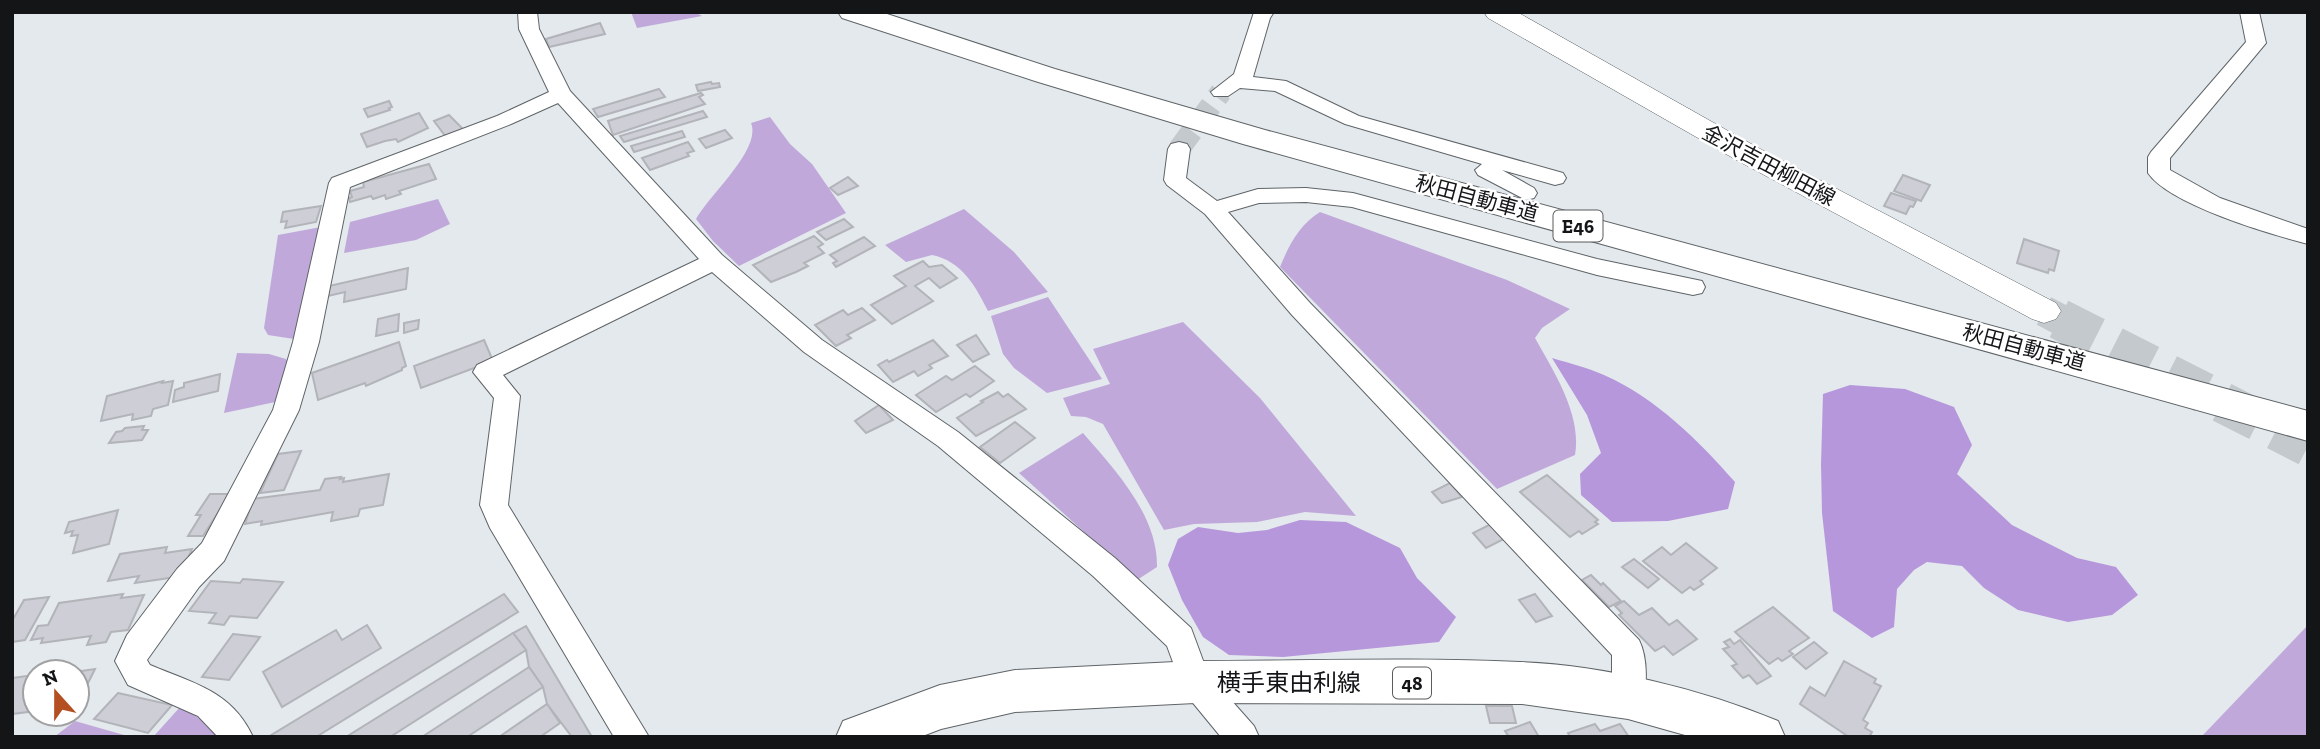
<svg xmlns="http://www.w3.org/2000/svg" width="2320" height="749" viewBox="0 0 2320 749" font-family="'Zilla Slab','Noto Sans JP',serif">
  <rect width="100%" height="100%" fill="#e3e9ed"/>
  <g fill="#c0a9da">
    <path d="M631,12h64l7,4 -65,12z"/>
    <path d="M770,117l20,27 22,20 34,49 -107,53 -26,-25 -17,-22c12,-23 66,-70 55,-96z"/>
    <path d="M438,199l12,25 -34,16 -72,13 6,-31z"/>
    <path d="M964,209l50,43 34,40 -60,19c-12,-24 -26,-50 -56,-56l-26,7 -21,-17z"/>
    <path d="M1320,212l187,68 63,29 -28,19 -7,10c19,34 47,77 40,117l-78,34 -217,-222c9,-22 19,-42 40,-55z"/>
    <path d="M321,227l-27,112 -26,-4 -4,-7 14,-93z"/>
    <path d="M1048,297l54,82 -55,14 -33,-25 -11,-14 -12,-38z"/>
    <path d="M1183,322l77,76 96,118 -51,-4 -48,10 -63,2 -30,6 -61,-106 -17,-7 -15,-1 -8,-18 47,-14 -17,-35z"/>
    <path d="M237,353l32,1 17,5 4,6 -10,36 -56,12z"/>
    <path d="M1083,433c32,37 75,82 74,134l-20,13 -118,-107z"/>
    <path d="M2308,625v112l-105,-2z"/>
    <path d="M181,706l32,22 4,9h-64z"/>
    <path d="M75,721l56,16h-77z"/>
  </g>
  <g fill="#b797db">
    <path d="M1552,358c17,5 36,10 52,17 52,23 94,65 131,107l-7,27 -60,12 -56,1 -31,-27 -1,-21 21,-21 -14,-38z"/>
    <path d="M1850,385l55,4 49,18 18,38 -15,29 55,51 65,33 39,9 22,28 -26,20 -44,7 -50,-12 -34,-22 -22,-22 -35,-4 -13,8 -17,19 -3,38 -22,11 -39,-27 -11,-98 -1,-49 2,-70z"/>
    <path d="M1300,520l46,2 54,26 17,30 39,39 -17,25 -156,15 -54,-2 -26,-18 -21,-37 -14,-35 10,-26 20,-12 40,6 29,-3z"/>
  </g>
  <g fill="#cecfd6" stroke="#b2b4ba" stroke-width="2">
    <path d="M600,23l5,11 -56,13 -3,-8z"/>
    <path d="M711,82l1,2 7,-1 1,4 -22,4 -2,-6z"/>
    <path d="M659,89l6,8 -67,20 -5,-8z"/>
    <path d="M701,93l2,2 -4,2 6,7 -92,31 -5,-14z"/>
    <path d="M389,101l3,6 -3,1 1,2 -22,7 -4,-8z"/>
    <path d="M703,111l4,6 -83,25 -4,-6z"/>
    <path d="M419,113l9,15 -30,14 -2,-3 -11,2 -18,6 -6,-13z"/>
    <path d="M449,115l15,15 -18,7 -12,-16z"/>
    <path d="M725,130l7,8 -26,10 -7,-9z"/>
    <path d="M682,131l3,6 -51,15 -3,-6z"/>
    <path d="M688,142l6,9 -7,2 2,3 -39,14 -8,-12z"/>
    <path d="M429,164l7,15 -37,12 2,3 -15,5 -1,-4 -12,4 -2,-3 -21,6 -1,-4 3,-1 -2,-6 14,-4 -1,-5z"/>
    <path d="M1903,175l27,10 -9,16 -27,-10z"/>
    <path d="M848,177l10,9 -20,9 -8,-7z"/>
    <path d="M1891,193l25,8 -3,6 -3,-1 -4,8 -22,-8z"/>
    <path d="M321,206l-5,16 -31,6 2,-7 -6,1 2,-10z"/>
    <path d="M844,219l9,8 -27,13 -9,-8z"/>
    <path d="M814,236l9,8 -5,3 6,6 -20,10 4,3 -12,6 -25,10 -18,-17z"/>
    <path d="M864,237l11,9 -39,21 -3,-4 4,-2 -7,-6z"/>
    <path d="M2024,239l35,12 -5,20 -5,-2 -1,4 -31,-10z"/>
    <path d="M923,261l6,6 13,-2 15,13 -17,10 -11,-10 -14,8 18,15 -41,23 -21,-19 35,-19 -12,-10z"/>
    <path d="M408,268l-2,21 -62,13 1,-10 -17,4 1,-10z"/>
    <path d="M862,308l13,12 -28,15 4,3 -15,8 -21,-21 28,-15 5,5z"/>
    <path d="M399,314l-1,17 -22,5 2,-17z"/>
    <path d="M419,320l-1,9 -14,4v-10z"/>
    <path d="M976,335l13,19 -16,8 -16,-17z"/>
    <path d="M484,340l9,21 -72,27 -7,-22z"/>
    <path d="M933,340l15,16 -19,9 3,3 -14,8 -4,-5 -21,11 -15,-17 9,-5 2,2z"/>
    <path d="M399,342l7,24 -4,2v2l-36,16 -1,-3 -47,17 -6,-27z"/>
    <path d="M975,366l19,15 -24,16 -4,-3 -30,18 -20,-17 30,-19 6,4z"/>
    <path d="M220,374l-2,17 -45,11 2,-12 9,-3v-4z"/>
    <path d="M163,381l-1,2 11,-2 -5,24 -15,4 -2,7 -19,4 1,-6 -32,7 6,-25z"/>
    <path d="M998,392l5,5 5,-3 18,15 -50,27 -19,-18 26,-16 -2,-1z"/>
    <path d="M879,405l14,15 -27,13 -11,-12z"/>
    <path d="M1015,422l20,16 -35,25 -20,-16z"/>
    <path d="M144,426l-2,4h6l-6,10 -33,3 7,-11 6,-1 3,-3z"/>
    <path d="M301,451l-17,39 -24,3 18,-39z"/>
    <path d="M389,474l-6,31 -23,4 -2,7 -27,5 2,-9 -72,13 1,-4 -17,3 8,-25 67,-9 5,-11 16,-2 -1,2 4,-1 -1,4z"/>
    <path d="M1547,475l51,45 -3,2 3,2 -16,10 -3,-3 -9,6 -50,-45z"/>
    <path d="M1450,483l12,14 -20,6 -10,-11z"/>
    <path d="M210,494h20l-27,42h-15l13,-21h-5z"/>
    <path d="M118,510l-9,34 -36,9 5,-18 -7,1 2,-5 -8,2 4,-11z"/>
    <path d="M1491,524l13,15 -18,9 -13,-15z"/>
    <path d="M1686,543l31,25 -17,13 3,3 -9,6 -4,-3 -8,6 -39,-32 19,-14 9,8z"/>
    <path d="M167,547l-2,6 27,-4 -9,21 -7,7 -41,6 4,-7 -31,5 12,-27z"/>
    <path d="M1634,559l25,20 -11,9 -26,-21z"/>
    <path d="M1591,575l10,10 2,-2 18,18 -12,6 -27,-27z"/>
    <path d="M243,579l40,3 -26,36 -27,-2 -6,9 -15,-2 7,-10 -27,-2 22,-30 29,2z"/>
    <path d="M123,594l-2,4 23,-3 -16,35 -17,2 -5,10 -19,3 4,-9 -50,7 2,-5 -12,2 7,-14 10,-1 11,-22z"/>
    <path d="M504,594l14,18 -202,125h-48z"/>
    <path d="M1535,594l17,22 -16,6 -17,-22z"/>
    <path d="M49,597l-24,43 -13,2v-21l12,-21z"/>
    <path d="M1624,601l15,14 13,-7 17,17 8,-5 20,19 -24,16 -9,-9 -9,5 -36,-36 3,-2 -7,-7z"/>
    <path d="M1773,607l36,31 -20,13 4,3 -11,7 -4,-3 -9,6 -34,-32z"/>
    <path d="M367,625l14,23 -99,59 -19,-35 73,-42 6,10z"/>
    <path d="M526,626l66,111h-20l-25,-33 -4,-17 -14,-20 -3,-17 -13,-17z"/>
    <path d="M513,633l13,17 -136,87h-44z"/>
    <path d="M233,634l27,3 -31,43 -27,-3z"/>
    <path d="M1730,639l4,5 6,-4 31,36 -14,8 -8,-9 -6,3 -11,-12 5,-2 -14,-15 6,-2 -5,-5z"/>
    <path d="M1814,642l13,11 -21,16 -13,-12z"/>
    <path d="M1844,661l32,18 -2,4 7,3 -18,34 5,3 -3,5 7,4 -3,5h-20l-49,-33 10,-17 15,9z"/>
    <path d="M529,667l14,20 -76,50h-45z"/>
    <path d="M95,669l-18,36v1v-34h-2z"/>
    <path d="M34,675l-6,13h4l3,-6v29l-23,3v-36z"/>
    <path d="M118,693l54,12 -24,28 -54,-14z"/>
    <path d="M547,704l13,19 -20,14h-41z"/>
    <path d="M1486,706h26l4,17h-26z"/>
    <path d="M1530,722l9,15h-30l-4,-6z"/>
    <path d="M1595,724l5,7 20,-7 9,13h-59l-2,-4z"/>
  </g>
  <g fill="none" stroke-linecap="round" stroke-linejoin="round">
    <path stroke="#c4c9cd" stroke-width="22" stroke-dasharray="22 10" stroke-linecap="butt" d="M1179,149l42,-57"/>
    <path stroke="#c4c9cd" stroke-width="31" stroke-dasharray="31 15" stroke-linecap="butt" d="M2044,311l19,10"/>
    <path stroke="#c4c9cd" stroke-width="41" stroke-dasharray="41 20" stroke-linecap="butt" d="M2059,319l249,127"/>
    <g stroke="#5f6467" stroke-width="2">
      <g id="street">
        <path d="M518,12h19l2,17 31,62 152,164 100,85 136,92 157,126 76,70 17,46 46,52 5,11h-38l-37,-45 -17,-46 -74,-70 -155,-130 -134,-94 -92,-80 -209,103 17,21 -12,109 141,232h-35l-124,-209 -10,-23 14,-107 -21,-26 4,-7 222,-106 -141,-156 -47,21 -161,63 -31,155 -20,68 -75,151 -25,26 -52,73 3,5c43,18 82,26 103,72h-35l-20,-21 -70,-31 -13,-24 12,-26 50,-66 25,-26 71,-133 20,-68 36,-159 3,-5 165,-62 52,-24 -30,-63z"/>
        <path d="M1254,12h20l-4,6 -17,59 33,4 73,35 204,57 3,5 -3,5 -8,2 -53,-15 32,18 3,5 -3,5 -8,2 -48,-25 -3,-5 7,-6 -137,-40 -70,-33 -35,-3 -12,8h-14l-3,-4 23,-18z"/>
        <path d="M2240,12h19l7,31 -96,115v12l50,28 88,31v15c-38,-10 -138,-39 -160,-71v-16l3,-5 95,-110z"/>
        <path d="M1179,142l8,2 3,5 -4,29 31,23 41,-12 48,-1 47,5 244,66 105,22 3,6 -3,6 -9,2 -96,-20 -245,-68 -46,-5 -47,1 -31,9 82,91 329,337c9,18 9,50 1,67l-12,5 -12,-5 -4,-10v-42l-320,-340 -87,-101 -38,-29 -3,-5 4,-31 3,-5z"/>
      </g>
    </g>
    <g stroke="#5f6467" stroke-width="1">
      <path id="secondary" d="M1484,12h33l245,138 294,153 5,8 -5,8 -12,4 -12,-4 -292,-157 -252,-144z"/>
    </g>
    <g stroke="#5f6467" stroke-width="2">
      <path id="primary" d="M1195,661c108,0 217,-4 325,1 83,3 182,27 258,59l7,16h-93l-64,-18 -106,-15 -327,-1 -180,9 -74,17 -21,8h-84l7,-16 97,-36 75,-15z"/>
    </g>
    <g stroke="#5f6467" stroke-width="2">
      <path id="highway" d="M838,12h43l174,57 210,61 1043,281v30l-1065,-297 -208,-63 -193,-63z"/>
    </g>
    <use href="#street" fill="#fff" fill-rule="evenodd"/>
    <use href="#secondary" fill="#fff" fill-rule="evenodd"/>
    <use href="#primary" fill="#fff" fill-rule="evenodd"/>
    <use href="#highway" fill="#fff" fill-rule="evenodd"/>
  </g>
  <g text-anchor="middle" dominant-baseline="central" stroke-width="5" stroke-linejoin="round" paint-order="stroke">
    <g fill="#fff" stroke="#5a5b5c" stroke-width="2">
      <rect x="1553.5" y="210.5" width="49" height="31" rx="5"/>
      <rect x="1393" y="667.5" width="38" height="31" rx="5"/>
    </g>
    <g font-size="19" font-weight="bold" fill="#131516">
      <text x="1578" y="226">E46</text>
      <text x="1412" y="683">48</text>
    </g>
    <g font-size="21" fill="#131516" stroke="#fff">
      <text transform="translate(1769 165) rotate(28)">金沢吉田柳田線</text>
      <text transform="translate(1477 198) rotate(15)">秋田自動車道</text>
      <text transform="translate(2024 347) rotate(15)">秋田自動車道</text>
    </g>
    <g font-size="24" fill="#131516" stroke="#fff">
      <text x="1289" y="682">横手東由利線</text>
    </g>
  </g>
  <rect width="2320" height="749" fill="none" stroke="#131516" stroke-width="28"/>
  <g transform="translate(56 693) rotate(339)"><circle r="33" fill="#ffffff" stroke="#a1a1a2" stroke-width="2"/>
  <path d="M0-5L12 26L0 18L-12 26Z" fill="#b44f21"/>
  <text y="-10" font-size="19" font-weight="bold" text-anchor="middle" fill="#131516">N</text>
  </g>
</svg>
